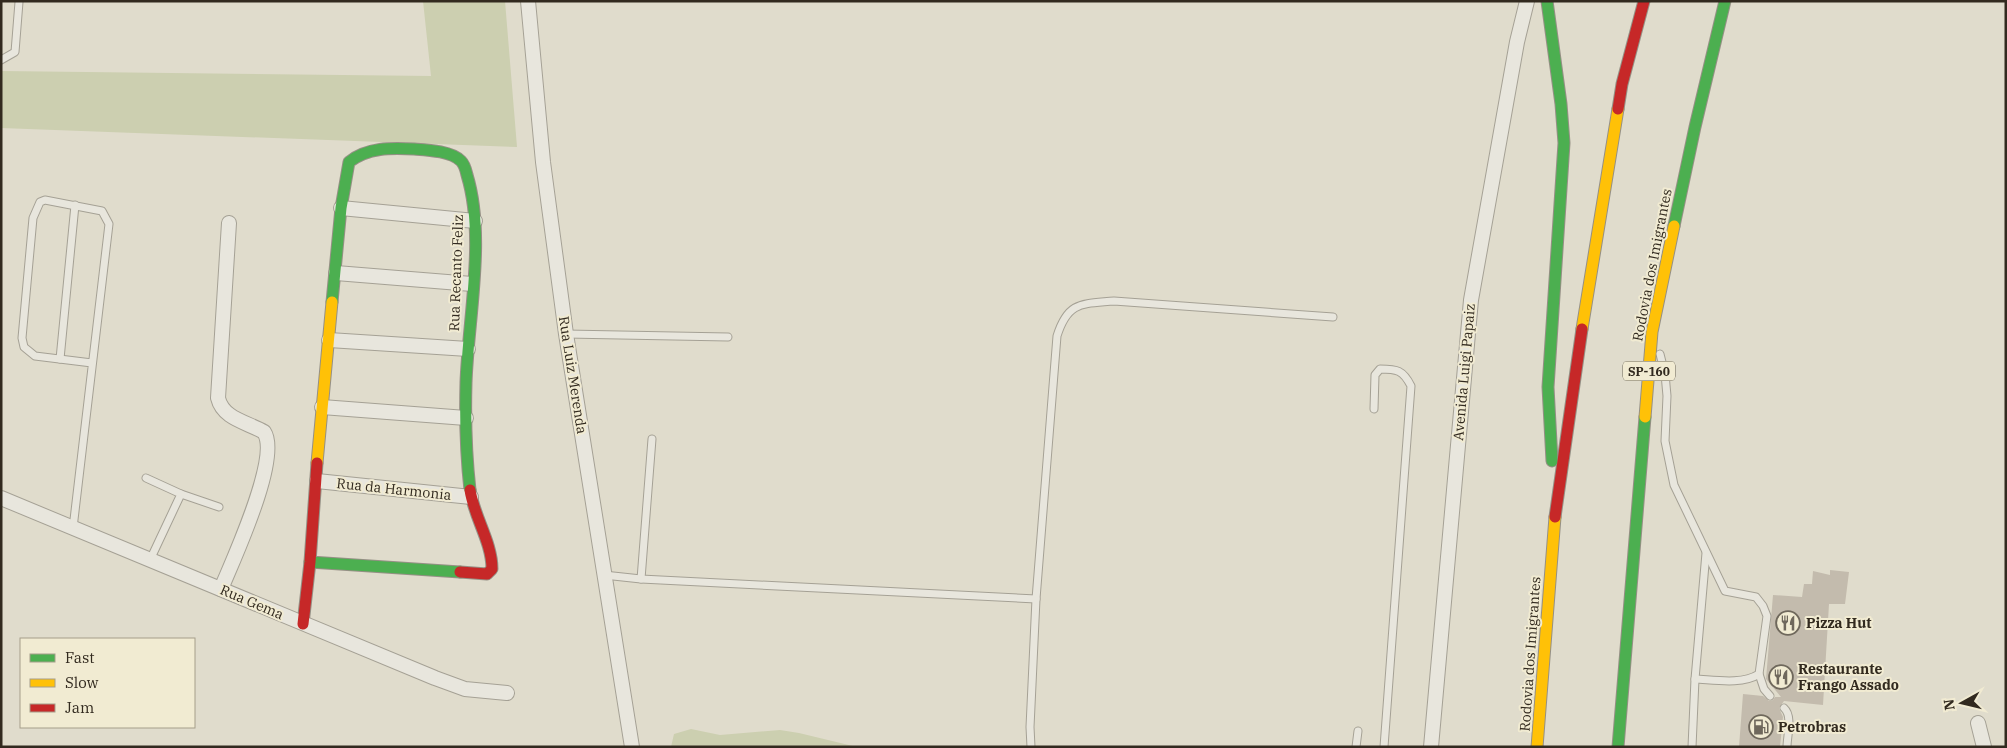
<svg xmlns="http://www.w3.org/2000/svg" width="2007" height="748" viewBox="0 0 2007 748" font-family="'IBM Plex Serif',serif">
  <rect width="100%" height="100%" fill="#e0dccc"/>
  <g fill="#cccfb0">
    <path d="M423,1h82l12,146 -516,-19v-57l430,5z"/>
    <path d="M691,729l29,6 60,-5 19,3 58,14h-186l3,-13z"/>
  </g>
  <path fill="#c3bbad" d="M1830,570l19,2 -4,32h-16l-6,101 -39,-4 -5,7 4,9 -3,30h-41l4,-53 20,2 6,5 4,-1 2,-3h6l-15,-18 7,-84 29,2 2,-13h8l1,-13 17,4z"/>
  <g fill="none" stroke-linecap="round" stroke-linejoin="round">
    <g stroke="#a5a195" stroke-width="9">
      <g id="lane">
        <path d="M1,60l14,-8 4,-50"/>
        <path d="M566,334l162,3"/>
        <path d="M1660,354l5,20 2,22 -2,45 9,44 51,106 31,6 7,9 4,10 -8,58c-17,11 -44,6 -64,5"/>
        <path d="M60,359l15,-154"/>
        <path d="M1374,409l1,-34 5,-6c17,0 23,1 31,17l-27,361"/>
        <path d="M146,478l35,16 -31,66"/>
        <path d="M181,494l38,13"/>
        <path d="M73,528l36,-304 -7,-13 -57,-11 -5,2 -7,16 -11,120 2,9 11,9 57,7"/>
        <path d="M604,575l37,4 395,20"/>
        <path d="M641,579l11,-140"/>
        <path d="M1759,674l5,15 6,7"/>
        <path d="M1784,708c9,8 3,28 3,39"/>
        <path d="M1031,747l-1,-20 6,-128 21,-263c11,-35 25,-32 57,-35l219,16"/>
        <path d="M1356,747l2,-16"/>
        <path d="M1692,747l3,-68 11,-126"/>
      </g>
    </g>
    <g stroke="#a5a195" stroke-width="16">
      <g id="street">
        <path d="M528,1l15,161 23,172 66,413"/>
        <path d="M341,208l134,13"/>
        <path d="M336,273l136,11"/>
        <path d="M329,340l139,9"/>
        <path d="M322,407l144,11"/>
        <path d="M317,481l154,16"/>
        <path d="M1,498l434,180 30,11 42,4"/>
        <path d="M221,589c12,-29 60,-132 43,-157 -17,-10 -41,-13 -46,-34l11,-175"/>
        <path d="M1978,723l6,24"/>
        <path d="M1431,747l40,-447 46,-258 10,-41"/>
      </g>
    </g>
    <g stroke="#959085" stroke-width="13">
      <g id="fast">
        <path d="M1547,1l14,103 3,39 -16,244 4,74"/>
        <path d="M1674,226l21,-99 30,-126"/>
        <path d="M332,302l9,-94 8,-46c19,-15 42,-14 65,-13 14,1 37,2 47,12 4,4 5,10 6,14 19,62 1,144 -1,208 -1,36 0,71 4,107"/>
        <path d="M310,562l150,10"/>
        <path d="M1618,747l27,-330"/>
      </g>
    </g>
    <g stroke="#959085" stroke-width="13">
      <g id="slow">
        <path d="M1582,329l36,-220"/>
        <path d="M1645,417l7,-85 22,-106"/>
        <path d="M317,463l15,-161"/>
        <path d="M1537,747l18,-230"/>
      </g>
    </g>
    <g stroke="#959085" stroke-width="13">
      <g id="jam">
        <path d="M1618,109l4,-25 22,-83"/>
        <path d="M1555,517l27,-188"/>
        <path d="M460,572l27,2 5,-5c0,-27 -18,-52 -22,-79"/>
        <path d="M303,624l7,-62 7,-99"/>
      </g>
    </g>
    <use href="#lane" stroke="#e8e6dd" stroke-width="7"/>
    <use href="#street" stroke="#e8e6dd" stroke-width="14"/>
    <use href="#fast" stroke="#4caf50" stroke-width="11"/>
    <use href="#slow" stroke="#ffc107" stroke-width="11"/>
    <use href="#jam" stroke="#c62828" stroke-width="11"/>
  </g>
  <defs>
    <g id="restaurant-ring" transform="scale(1.25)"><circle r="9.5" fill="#f1ebd2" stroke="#6f685c" stroke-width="1.5"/><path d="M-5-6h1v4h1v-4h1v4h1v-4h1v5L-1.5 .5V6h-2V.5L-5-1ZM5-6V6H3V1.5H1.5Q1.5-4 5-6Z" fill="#6f685c"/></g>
    <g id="fuel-ring" transform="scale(1.25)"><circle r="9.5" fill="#f1ebd2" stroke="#6f685c" stroke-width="1.5"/><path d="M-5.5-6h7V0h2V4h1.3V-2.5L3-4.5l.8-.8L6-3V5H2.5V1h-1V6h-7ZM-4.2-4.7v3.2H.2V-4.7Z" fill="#6f685c"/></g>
  </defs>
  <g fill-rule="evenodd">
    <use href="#restaurant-ring" x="1788" y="623"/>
    <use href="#restaurant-ring" x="1781" y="677"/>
    <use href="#fuel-ring" x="1761" y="727"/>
  </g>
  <g text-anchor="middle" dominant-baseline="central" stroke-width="4" stroke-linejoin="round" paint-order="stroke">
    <rect fill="#f1ebd2" stroke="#6b6455" stroke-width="1" x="1623" y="361.5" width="52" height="19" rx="4"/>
    <g font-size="12" font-weight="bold" fill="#322a1f">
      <text x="1649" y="371">SP-160</text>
    </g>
    <g font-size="14" fill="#322a1f" stroke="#f1ebd2">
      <text transform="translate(1652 265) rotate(-79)">Rodovia dos Imigrantes</text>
      <text transform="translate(456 273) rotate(-88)">Rua Recanto Feliz</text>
      <text transform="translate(1464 372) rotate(-85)">Avenida Luigi Papaiz</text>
      <text transform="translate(573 375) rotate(81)">Rua Luiz Merenda</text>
      <text transform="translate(394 489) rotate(6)">Rua da Harmonia</text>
      <text transform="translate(252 602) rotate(23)">Rua Gema</text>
      <text transform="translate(1530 654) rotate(-86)">Rodovia dos Imigrantes</text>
    </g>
    <g font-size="14" font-weight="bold" fill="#322a1f" stroke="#f1ebd2" text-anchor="start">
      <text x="1806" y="623">Pizza Hut</text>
      <text x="1798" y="669">Restaurante<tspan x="1798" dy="16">Frango Assado</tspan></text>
      <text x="1778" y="727">Petrobras</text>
    </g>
  </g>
  <rect width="2007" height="748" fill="none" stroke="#322a1f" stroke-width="5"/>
  <rect x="20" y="638" width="175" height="90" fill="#f1ebd2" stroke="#a59e8a"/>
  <rect x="30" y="654" width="25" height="8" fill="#4caf50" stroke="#a59e8a"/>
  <text x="65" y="663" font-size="15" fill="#322a1f">Fast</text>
  <rect x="30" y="679" width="25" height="8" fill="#ffc107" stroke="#a59e8a"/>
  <text x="65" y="688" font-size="15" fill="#322a1f">Slow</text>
  <rect x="30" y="704" width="25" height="8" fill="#c62828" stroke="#a59e8a"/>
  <text x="65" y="713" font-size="15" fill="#322a1f">Jam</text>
  <g transform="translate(1962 703) rotate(262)" stroke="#f1ebd2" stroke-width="4" paint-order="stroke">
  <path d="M0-4L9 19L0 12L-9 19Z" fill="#322a1f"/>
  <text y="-8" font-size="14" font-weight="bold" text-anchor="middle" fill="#322a1f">N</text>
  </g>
</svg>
